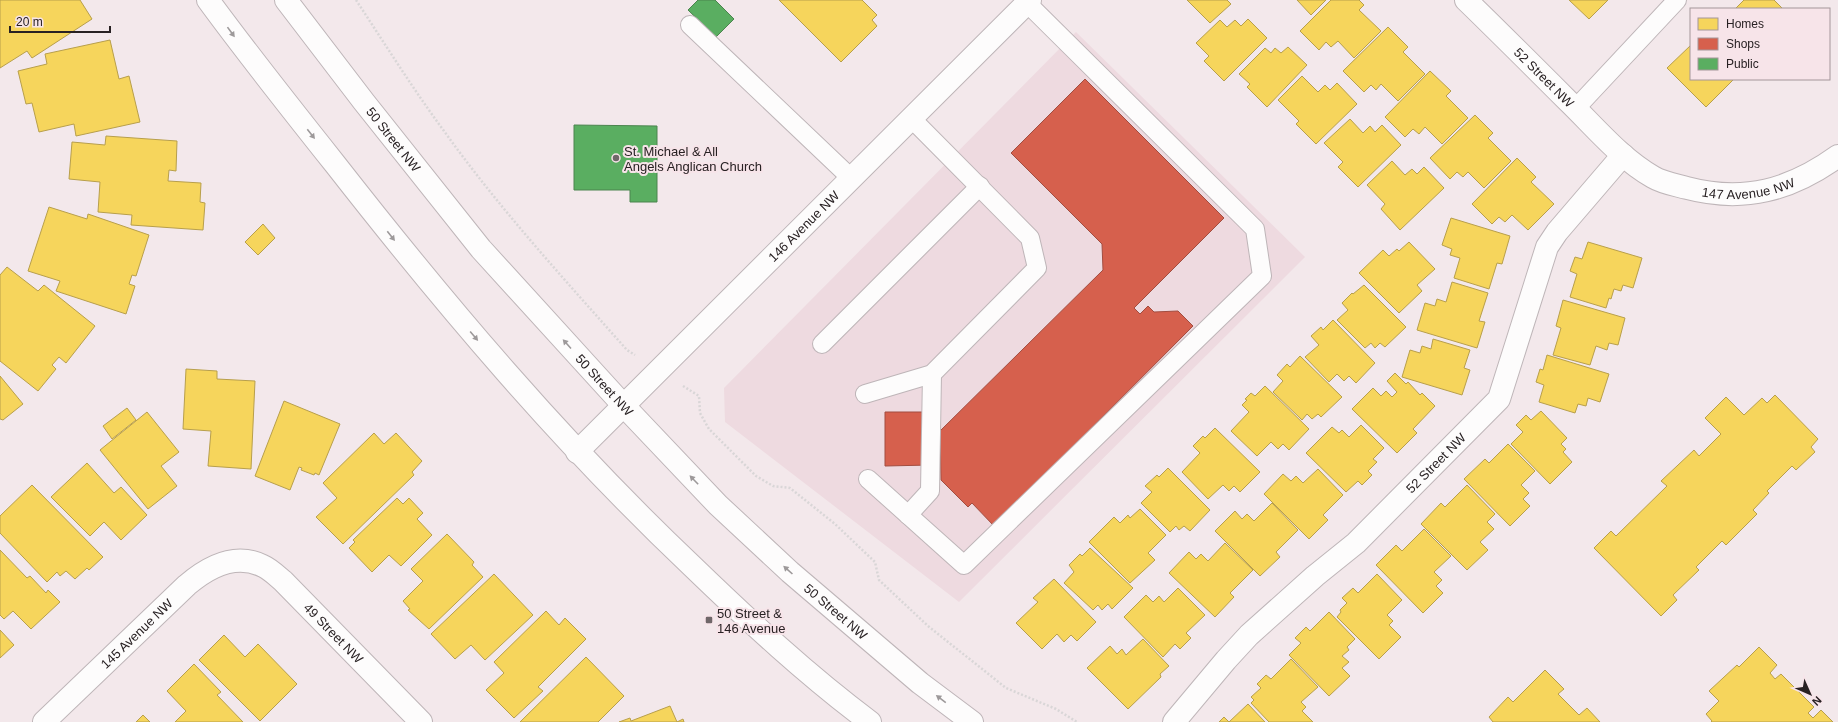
<svg xmlns="http://www.w3.org/2000/svg" width="1838" height="722" viewBox="0 0 1838 722" font-family="Helvetica,sans-serif">
  <rect width="100%" height="100%" fill="#f3e8eb"/>
  <path fill="#eedae0" d="M1076,32l229,225 -346,345 -234,-180 -1,-34z"/>
  <g fill="#f6d55c" stroke="#b89f4b">
    <path d="M0,0h80l12,19 -60,39 -5,-7 -27,17z"/>
    <path d="M779,0h83l15,15 -5,5 5,6 -36,36z"/>
    <path d="M1187,0h40l4,4 -21,19z"/>
    <path d="M1297,0h29l-15,15z"/>
    <path d="M1331,0h28l5,5 -5,5 22,21 -27,27 -16,-17 -7,6 -5,-5 -7,8 -19,-19z"/>
    <path d="M1569,0h39l-19,19z"/>
    <path d="M1744,0h30l9,9h-48z"/>
    <path d="M1248,19l19,19 -43,43 -20,-20 5,-5 -13,-13 24,-23 7,7 8,-7 6,6z"/>
    <path d="M1388,27l20,20 -5,5 22,22 -27,27 -17,-17 -5,6 -5,-5 -7,7 -21,-21z"/>
    <path d="M110,40l9,39 10,-3 11,46 -64,14 -2,-12 -35,8 -7,-29 -6,1 -8,-33 29,-7 -2,-10z"/>
    <path d="M1691,45v34h43l-28,28 -39,-39z"/>
    <path d="M1288,47l19,18 -40,42 -20,-20 3,-3 -11,-10 26,-26 6,5 4,-5 6,5z"/>
    <path d="M1430,71l21,20 -5,5 22,22 -26,26 -17,-17 -6,7 -6,-5 -8,8 -20,-20z"/>
    <path d="M1302,76l16,16 7,-7 5,5 7,-7 20,21 -41,40 -20,-20 3,-3 -21,-21z"/>
    <path d="M1475,115l18,18 -5,5 23,23 -27,27 -16,-16 -5,5 -6,-5 -7,7 -20,-21z"/>
    <path d="M1350,119l13,14 7,-7 5,6 7,-7 19,20 -43,42 -20,-20 5,-5 -19,-19z"/>
    <path d="M106,136l71,5 -1,30 -7,-1 -1,11 33,2 -1,19 5,1 -2,27 -72,-5 1,-10 -34,-3 2,-30 -31,-3 3,-37 33,3z"/>
    <path d="M1517,158l19,19 -5,5 23,22 -26,26 -16,-15 -7,7 -6,-5 -7,7 -20,-20z"/>
    <path d="M1392,161l13,14 7,-6 5,5 7,-7 20,21 -44,42 -19,-21 4,-5 -18,-19z"/>
    <path d="M49,207l38,12 1,-5 61,21 -13,41 -4,-1 -3,9 6,2 -9,28 -70,-23 4,-10 -32,-10z"/>
    <path d="M1451,218l59,18 -8,28 -5,-1 -8,26 -35,-11 6,-20 -10,-3 2,-6 -10,-4z"/>
    <path d="M263,224l12,14 -17,17 -13,-13z"/>
    <path d="M1409,242l26,27 -18,16 5,6 -23,22 -40,-40 24,-23 6,6 8,-7 2,2z"/>
    <path d="M1588,242l54,16 -9,30 -10,-3 -2,6 -7,-2 -3,10 -2,-1 -3,10 -36,-11 7,-23 -7,-3 5,-14 7,2z"/>
    <path d="M7,267l31,24 6,-6 51,41 -29,37 -7,-6 -7,8 4,4 -18,22 -38,-30v-86z"/>
    <path d="M1452,282l36,11 -9,28 6,1 -8,26 -60,-18 8,-27 10,3 2,-7 9,3z"/>
    <path d="M1364,285l42,42 -21,20 -5,-4 -5,5 -4,-5 -6,5 -28,-28 11,-10 -6,-7 10,-10 1,1z"/>
    <path d="M1563,300l62,18 -7,27 -9,-2 -2,7 -11,-4 -6,19 -37,-10 8,-27 -5,-2z"/>
    <path d="M1333,320l42,43 -19,20 -7,-7 -5,5 -7,-7 -8,8 -24,-25 14,-12 -8,-9 10,-9 2,3z"/>
    <path d="M1433,339l37,11 -6,18 6,2 -8,25 -60,-18 8,-27 10,3 2,-7 9,3z"/>
    <path d="M1547,355l62,19 -9,28 -12,-4 -2,8 -8,-2 -3,9 -36,-11 5,-17 -8,-3 4,-13 3,1z"/>
    <path d="M1300,356l42,41 -21,20 -3,-3 -6,5 -5,-5 -5,6 -29,-28 10,-11 -6,-6 10,-11 3,3z"/>
    <path d="M186,369l31,2v8l38,2 -4,88 -43,-3 3,-35 -28,-2z"/>
    <path d="M1395,373l11,11 2,-2 12,13 2,-2 13,13 -22,23 4,4 -20,20 -45,-44 21,-21 8,8 5,-5 6,6 5,-5 -10,-11z"/>
    <path d="M0,376l23,28 -20,16 -3,-1z"/>
    <path d="M1265,386l44,43 -20,21 -6,-6 -5,5 -7,-7 -14,14 -26,-25 18,-19 -7,-7 5,-5 -2,-1 6,-6 4,3z"/>
    <path d="M1775,395l43,44 -7,8 4,5 -19,18 -4,-4 -25,25 2,2 -16,17 4,4 -31,31 -4,-4 -26,26 3,3 -26,25 4,5 -16,16 -67,-68 17,-17 5,5 51,-50 -6,-5 33,-31 5,6 22,-22 -16,-16 21,-21 18,18 18,-17 5,5z"/>
    <path d="M284,401l56,23 -21,51 -4,-2 -1,2 -13,-5 1,-2 -3,-1 -9,23 -35,-14z"/>
    <path d="M127,408l9,12 -24,19 -9,-13z"/>
    <path d="M1541,411l26,27 -6,6 5,5 -3,3 9,10 -22,22 -39,-40 12,-12 -7,-7 10,-10 5,5z"/>
    <path d="M147,412l32,40 -18,14 16,20 -29,23 -48,-59z"/>
    <path d="M1361,425l23,23 -11,11 4,3 -9,9 4,4 -10,10 -4,-4 -12,11 -40,-39 26,-26 7,6 3,-3 7,7z"/>
    <path d="M1215,428l45,44 -20,20 -6,-6 -5,5 -6,-6 -15,14 -26,-27 18,-19 -7,-7 10,-10 2,2z"/>
    <path d="M374,433l10,11 12,-11 26,28 -10,11 2,3 -71,69 -27,-27 21,-19 -14,-15z"/>
    <path d="M1508,444l27,27 -14,14 8,8 -6,6 7,7 -20,20 -46,-47 21,-20 4,4z"/>
    <path d="M87,463l27,30 7,-6 26,28 -26,25 -17,-18 -14,14 -39,-39z"/>
    <path d="M1168,468l42,42 -20,21 -6,-5 -5,4 -3,-4 -6,6 -29,-29 11,-11 -7,-6 12,-11 2,2z"/>
    <path d="M1318,469l25,26 -20,20 5,5 -19,19 -45,-45 19,-20 8,7 5,-5 7,7z"/>
    <path d="M32,485l71,72 -14,13 -2,-2 -12,11 -9,-8 -6,5 -3,-4 -10,10 -47,-49v-17z"/>
    <path d="M1467,485l28,29 -8,8 7,7 -14,13 8,8 -21,20 -46,-46 20,-21 4,4z"/>
    <path d="M397,498l6,6 6,-6 14,15 -6,6 15,16 -31,31 -12,-11 -17,17 -23,-24 6,-6 -2,-2z"/>
    <path d="M1272,503l26,27 -22,22 4,5 -20,19 -45,-45 20,-20 7,8 5,-5 7,7z"/>
    <path d="M1140,509l26,26 -18,18 7,7 -25,23 -41,-41 25,-25 6,6 8,-8 2,3z"/>
    <path d="M1424,529l27,27 -17,16 8,8 -6,6 7,7 -20,20 -47,-48 20,-20 6,6z"/>
    <path d="M447,534l27,28 -2,3 11,12 -54,52 -21,-19 2,-1 -7,-8 20,-20 -12,-12z"/>
    <path d="M1225,543l28,27 -23,23 4,4 -19,20 -46,-44 20,-21 7,7 5,-5 7,7z"/>
    <path d="M1090,548l43,40 -21,21 -4,-5 -6,6 -4,-5 -5,5 -29,-27 10,-11 -5,-7 11,-11 2,2z"/>
    <path d="M0,550l27,28 3,-2 16,17 2,-3 12,12 -29,27 -18,-18 -9,8 -4,-4z"/>
    <path d="M494,574l39,41 -48,45 -14,-15 -16,14 -24,-25z"/>
    <path d="M1377,574l25,26 -15,15 6,6 -4,4 12,12 -22,22 -42,-42 4,-5 -1,-2 7,-7 -5,-5 11,-10 5,5z"/>
    <path d="M1054,579l42,43 -19,19 -6,-6 -7,7 -7,-8 -15,15 -26,-26 22,-21 -5,-4z"/>
    <path d="M1178,588l27,27 -19,18 5,5 -11,11 -5,-5 -12,13 -39,-40 22,-22 7,7 6,-6 5,6z"/>
    <path d="M546,611l13,14 6,-7 21,21 -48,48 5,4 -29,27 -28,-28 18,-17 -10,-11z"/>
    <path d="M1329,612l26,27 -8,8 2,3 -7,6 7,6 -7,6 8,8 -21,20 -40,-41 12,-12 -6,-5 11,-11 4,4z"/>
    <path d="M0,630l14,15 -14,13z"/>
    <path d="M224,635l21,22 13,-13 39,40 -37,37 -61,-61z"/>
    <path d="M1143,639l26,27 -9,8 1,3 -33,32 -41,-41 23,-22 7,8 5,-5 4,6z"/>
    <path d="M1759,647l18,18 -7,8 5,6 6,-5 33,33 -6,6 5,5 8,-8 12,12h-122l1,-1 -6,-7 13,-13 -10,-10 28,-26 2,2z"/>
    <path d="M586,657l38,39 -26,26h-78z"/>
    <path d="M1291,659l27,28 -17,15 5,5 -4,4 11,11h-44l-18,-19 3,-3 -3,-3 10,-9 -4,-4 9,-9 5,4z"/>
    <path d="M194,664l27,28 -4,3 26,27h-68l11,-11 -19,-20z"/>
    <path d="M1545,670l19,19 -6,5 21,21 8,-7 13,14h-107l-4,-5 19,-20 5,5z"/>
    <path d="M1248,704l17,18h-46l5,-5 5,5z"/>
    <path d="M670,706l7,16 6,-3 1,3h-65l11,-4 1,3z"/>
    <path d="M143,715l7,7h-14z"/>
  </g>
  <g fill="#d6604d" stroke="#a24d40">
    <path d="M1085,79l139,139 -90,90 6,6 8,-8 6,6 24,-1 15,15 -199,200 -22,-23 -4,4 -27,-27 -1,-49 163,-161 -1,-26 -91,-91z"/>
    <path d="M885,412h44l1,53 -45,1z"/>
  </g>
  <g fill="#5aae61" stroke="#4b844e">
    <path d="M698,0h17l19,19 -18,18 -28,-27z"/>
    <path d="M574,125l83,1v76h-27v-12h-56z"/>
  </g>
  <g fill="none" stroke-linecap="round" stroke-linejoin="round">
    <g stroke="#beb5b8" stroke-width="20">
      <g id="lane">
        <path d="M690,25l161,153"/>
        <path d="M1576,108l101,-108"/>
        <path d="M822,344l158,-158"/>
        <path d="M865,394l67,-20 105,-106 -7,-30 -119,-120"/>
        <path d="M868,479l96,86 298,-289 -7,-47 -228,-226"/>
        <path d="M908,515l22,-24 2,-117"/>
      </g>
    </g>
    <g stroke="#beb5b8" stroke-width="24">
      <g id="street">
        <path id="s1" d="M1466,0c34,33 68,67 101,100 27,26 53,58 86,77 10,6 23,8 34,11 57,15 104,2 151,-32"/>
        <path id="s2" d="M44,722l143,-137c21,-18 48,-33 76,-19 7,3 14,10 20,15l138,141"/>
        <path id="s3" d="M1174,722l52,-62 23,-25 66,-59 41,-33 143,-144 48,-152 10,-15 66,-77"/>
      </g>
    </g>
    <g stroke="#beb5b8" stroke-width="24">
      <g id="secondary">
        <path d="M208,0c41,56 84,110 127,164 111,142 226,278 357,402 57,55 115,109 178,156"/>
        <path id="s4" d="M286,0l78,102 117,147 143,157 94,99 72,67 130,111 52,39"/>
        <path id="s5" d="M577,452l453,-452"/>
      </g>
    </g>
    <g stroke="#d9d6d7" stroke-width="2.5" stroke-dasharray="2 2" stroke-linecap="butt">
      <path d="M356,0c29,44 57,89 88,131 55,77 120,148 183,219l8,5"/>
      <path d="M683,386l16,10 1,17 9,16 47,47 17,10 17,2 45,36 40,38 4,18 49,46 78,62 50,21 21,13"/>
    </g>
    <use href="#lane" stroke="#fdfcfc" stroke-width="18"/>
    <use href="#street" stroke="#fdfcfc" stroke-width="22"/>
    <use href="#secondary" stroke="#fdfcfc" stroke-width="22"/>
  </g>
  <defs><path id="oneway-solid" d="M-6-.8H1V-3.2L6.5 0L1 3.2V.8H-6Z"/></defs>
  <g fill="#9d999a">
    <use href="#oneway-solid" transform="translate(231 32) rotate(54)"/>
    <use href="#oneway-solid" transform="translate(311 134) rotate(52)"/>
    <use href="#oneway-solid" transform="translate(391 236) rotate(52)"/>
    <use href="#oneway-solid" transform="translate(474 336) rotate(50)"/>
    <use href="#oneway-solid" transform="translate(567 344) rotate(-132)"/>
    <use href="#oneway-solid" transform="translate(694 480) rotate(-134)"/>
    <use href="#oneway-solid" transform="translate(788 570) rotate(-138)"/>
    <use href="#oneway-solid" transform="translate(941 699) rotate(-143)"/>
  </g>
  <g fill="#6f6769" stroke="#f7e4e9" stroke-width="1.5">
    <circle cx="616" cy="158" r="4"/>
    <rect x="705" y="616" width="8" height="8" rx="2"/>
  </g>
  <g text-anchor="middle" dominant-baseline="central" stroke-width="4" stroke-linejoin="round" paint-order="stroke">
    <g font-size="13" fill="#282123" stroke="#f7e4e9">
      <text stroke="none"><textPath href="#s1" startOffset="110">52 Street NW</textPath></text>
      <text stroke="none"><textPath href="#s4" startOffset="176">50 Street NW</textPath></text>
      <text stroke="none"><textPath href="#s1" startOffset="356">147 Avenue NW</textPath></text>
      <text stroke="none"><textPath href="#s5" startOffset="320">146 Avenue NW</textPath></text>
      <text stroke="none"><textPath href="#s4" startOffset="500">50 Street NW</textPath></text>
      <text stroke="none"><textPath href="#s3" startOffset="369">52 Street NW</textPath></text>
      <text stroke="none"><textPath href="#s4" startOffset="824">50 Street NW</textPath></text>
      <text stroke="none"><textPath href="#s2" startOffset="379">49 Street NW</textPath></text>
      <text stroke="none"><textPath href="#s2" startOffset="128">145 Avenue NW</textPath></text>
    </g>
    <g font-size="13" fill="#282123" stroke="#f7e4e9" text-anchor="start">
      <text x="624" y="151">St. Michael &amp; All<tspan x="624" dy="15">Angels Anglican Church</tspan></text>
      <text x="717" y="613">50 Street &amp;<tspan x="717" dy="15">146 Avenue</tspan></text>
    </g>
  </g>
  <rect x="1690" y="8" width="140" height="72" fill="#f7e4e9" stroke="#a4969a"/>
  <rect x="1698" y="18" width="20" height="12" fill="#f6d55c" stroke="#a4969a"/>
  <text x="1726" y="28" font-size="12" fill="#282123">Homes</text>
  <rect x="1698" y="38" width="20" height="12" fill="#d6604d" stroke="#a4969a"/>
  <text x="1726" y="48" font-size="12" fill="#282123">Shops</text>
  <rect x="1698" y="58" width="20" height="12" fill="#5aae61" stroke="#a4969a"/>
  <text x="1726" y="68" font-size="12" fill="#282123">Public</text>
  <g transform="translate(1810 694) rotate(135)" stroke="#f7e4e9" stroke-width="3" paint-order="stroke">
  <path d="M0-3L7 15L0 10L-7 15Z" fill="#282123"/>
  <text y="-6" font-size="11" font-weight="bold" text-anchor="middle" fill="#282123">N</text>
  </g>
  <path d="M10 26v6h100v-6" fill="none" stroke="#282123" stroke-width="2"/>
  <text x="16" y="26" font-size="12" fill="#282123" stroke="#f7e4e9" stroke-width="3" paint-order="stroke">20 m</text>
</svg>
